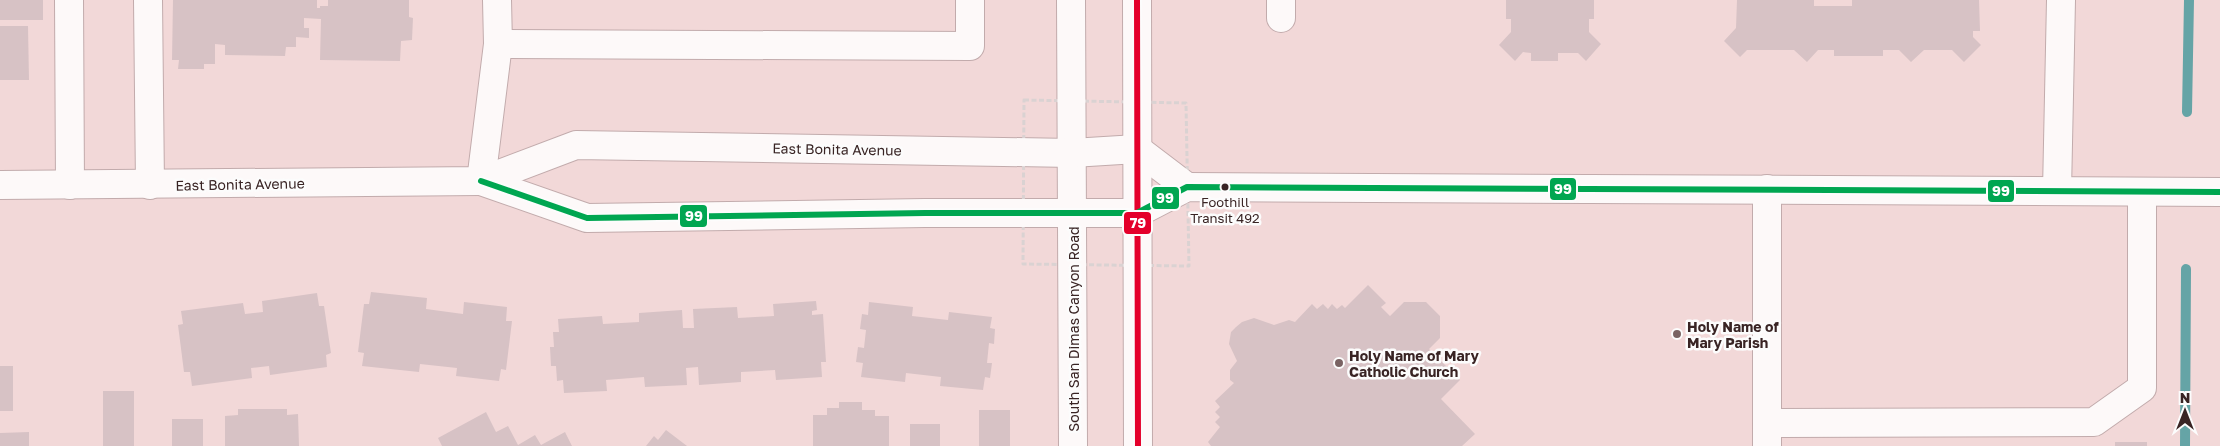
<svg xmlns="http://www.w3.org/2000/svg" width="2220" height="446" viewBox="0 0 2220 446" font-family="'Golos Text',sans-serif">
  <rect width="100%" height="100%" fill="#f2d8d8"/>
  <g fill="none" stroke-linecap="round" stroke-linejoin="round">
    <g stroke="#65a4a6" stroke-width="10">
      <path d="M2187,112l2,-112"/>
      <path d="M2185,446l1,-177"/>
    </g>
  </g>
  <g fill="#d7c2c5">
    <rect x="0" y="0" width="43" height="20"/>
    <path d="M173,0h144v8h3v-2h8v-6h81v17l4,1 -1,22 -11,1 -1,20 -80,-1 1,-41 -17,-1v10h5v10l-13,-1v10h-10l-1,9 -60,-1v-10l-10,-1v20h-11v5h-26l1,-9h-7z"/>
    <path d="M1506,0h88v19h-5v13l12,12 -15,17 -8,-8h-20v8h-27v-8l-8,-1 -8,9 -16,-16 12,-13v-13h-5z"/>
    <path d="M1737,0h77v6h38v-6h127l1,31h-7v6l8,8 -17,17 -12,-12h-28l-13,12 -12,-12h-16v6h-49v-6h-16l-11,12 -13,-12h-47l-7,7 -16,-16 12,-13z"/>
    <path d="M0,26h28l1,54h-29z"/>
    <path d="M1368,285l18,18 -5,4 9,9 14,-14h22l14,14v22l-11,11 31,31 -19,19 34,35 -13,12h-251l-3,-4 12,-15 -5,-5 5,-5 -5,-5 5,-5 -5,-6 19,-18 -4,-3v-10l7,-9 -8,-17 2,-12 5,-5 6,-5 12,-4 20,7 15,-5 6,2 17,-18 5,5 6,-5 5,5 4,-5 5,5 5,-4 3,3z"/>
    <path d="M371,292l56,6 -1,11 37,5 1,-12 43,5 -1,14h6l-6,49 -5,-1 -2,12 -43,-5 1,-8 -37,-4 -1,8 -57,-6 2,-13 -6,-1 6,-48h5z"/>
    <path d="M317,293l2,13h5l7,47 -5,2 1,12 -57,8 -1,-9 -18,2 1,10 -60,8 -2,-14h-6l-6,-47 5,-1 -2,-13 62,-8 2,11 18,-2 -1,-11z"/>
    <path d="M816,301l1,9 -5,1v4l11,-1 3,48h-5l1,15 -46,3 -1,-10 -34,2v10l-42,3 -1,-18 -12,1 1,17 -42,2 -1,-10 -38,3 1,11 -43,2 -1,-13 -6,1 -1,-15h-5l-1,-19h4l-1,-15h6l-1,-13 44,-3 1,8 36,-2v-9l43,-3 1,18h11l-1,-19 44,-2 1,11 36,-2 -1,-12z"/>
    <path d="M869,302l44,5 -1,9 36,4 1,-8 43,5 -2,11 5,1 -1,15 -5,-1 -2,20h5l-2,15 -5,-1 -2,13 -43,-4 1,-9 -35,-4 -1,9 -44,-5 2,-14 -7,-1 2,-15 6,1 2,-18 -6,-1 2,-15 6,1z"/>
    <rect x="0" y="366" width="13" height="45"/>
    <rect x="103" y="391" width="31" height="55"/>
    <path d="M839,402h23v8h13v6h14v30h-76v-31h14v-7h12z"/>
    <path d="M238,409h49v6l11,-1 1,32h-74v-30l13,-1z"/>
    <rect x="979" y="410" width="31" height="36"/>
    <path d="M486,412l10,20 12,-6 10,19 17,-10 6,10 24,-13 7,14h-130l-4,-8z"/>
    <rect x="172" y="419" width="31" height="27"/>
    <rect x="910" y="424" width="30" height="22"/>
    <path d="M666,430l21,16h-41l8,-10 4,4z"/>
    <path d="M29,432v14h-29v-13z"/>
    <rect x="2115" y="442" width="32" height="4"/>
  </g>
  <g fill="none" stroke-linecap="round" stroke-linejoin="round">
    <g stroke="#c2abac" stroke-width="30">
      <g id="minor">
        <path d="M69,0l1,185"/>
        <path d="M148,0l2,185"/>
        <path d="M1281,18v-18"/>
        <path d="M498,44l472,2v-46"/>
        <path d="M481,181l17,-137 -1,-44"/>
        <path d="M1767,189v257"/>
        <path d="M2057,191l4,-191"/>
        <path d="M1767,423l327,-1 48,-34v-196"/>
      </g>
    </g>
    <g stroke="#c2abac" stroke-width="30">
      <g id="major">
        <path d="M1071,0l2,446"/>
        <path d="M1137,0l1,446"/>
        <path d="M481,181l106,37 338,-5h212l50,-26 1033,5"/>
        <path d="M0,185l481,-4 95,-36 496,8 65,-4 50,38"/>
      </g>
    </g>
    <path stroke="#dad2d2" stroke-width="3" stroke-dasharray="5 2.5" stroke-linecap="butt" d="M1024,100l162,3 3,163 -166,-2z"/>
    <use href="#minor" stroke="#fdf9f9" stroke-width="28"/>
    <use href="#major" stroke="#fdf9f9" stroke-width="28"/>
    <g stroke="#fcfcfc" stroke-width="10">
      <path id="bus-1" d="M1137,0l1,446"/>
    </g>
    <g stroke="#fcfcfc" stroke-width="10">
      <path id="bus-2" d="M481,181l106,37 338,-5h212l50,-26 1033,5"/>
    </g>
    <use href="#bus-1" stroke="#e4002b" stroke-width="6"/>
    <use href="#bus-2" stroke="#00a651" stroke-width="6"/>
  </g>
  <circle fill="#392424" stroke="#fcfcfc" stroke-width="2" cx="1225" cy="187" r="4.5"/>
  <g fill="#7a6363" stroke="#fcfcfc" stroke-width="2">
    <circle cx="1677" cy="334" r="5"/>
    <circle cx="1339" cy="363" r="5"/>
  </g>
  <g text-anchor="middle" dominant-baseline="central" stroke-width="5" stroke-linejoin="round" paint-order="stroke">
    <g font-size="13" fill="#392424" stroke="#fcfcfc">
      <text x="1225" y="202">Foothill<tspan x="1225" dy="16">Transit 492</tspan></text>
    </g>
    <g font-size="14" fill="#392424" stroke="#fcfcfc">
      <text transform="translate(837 149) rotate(1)">East Bonita Avenue</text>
      <text transform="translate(240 184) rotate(-1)">East Bonita Avenue</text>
      <text transform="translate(1073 329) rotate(-90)">South San Dimas Canyon Road</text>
    </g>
    <g font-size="14" font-weight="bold" fill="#392424" stroke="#fcfcfc" text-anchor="start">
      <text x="1687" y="326">Holy Name of<tspan x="1687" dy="16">Mary Parish</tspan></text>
      <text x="1349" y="355">Holy Name of Mary<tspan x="1349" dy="16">Catholic Church</tspan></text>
    </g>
  </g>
  <g stroke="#fcfcfc" stroke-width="2">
    <rect x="1549" y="177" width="28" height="24" rx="5" fill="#00a651"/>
    <rect x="1987" y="179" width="28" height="24" rx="5" fill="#00a651"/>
    <rect x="1151" y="186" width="29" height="24" rx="5" fill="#00a651"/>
    <rect x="679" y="204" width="29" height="24" rx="5" fill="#00a651"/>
    <rect x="1123" y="211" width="29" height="24" rx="5" fill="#e4002b"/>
  </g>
  <g font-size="14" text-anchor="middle" font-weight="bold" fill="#fff">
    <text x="1563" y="194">99</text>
    <text x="2001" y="196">99</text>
    <text x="1165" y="203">99</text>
    <text x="694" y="221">99</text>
    <text x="1138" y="228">79</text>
  </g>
  <g transform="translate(2185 411)" stroke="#fcfcfc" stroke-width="4" paint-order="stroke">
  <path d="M0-4L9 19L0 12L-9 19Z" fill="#392424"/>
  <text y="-8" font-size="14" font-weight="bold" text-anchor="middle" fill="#392424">N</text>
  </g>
</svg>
